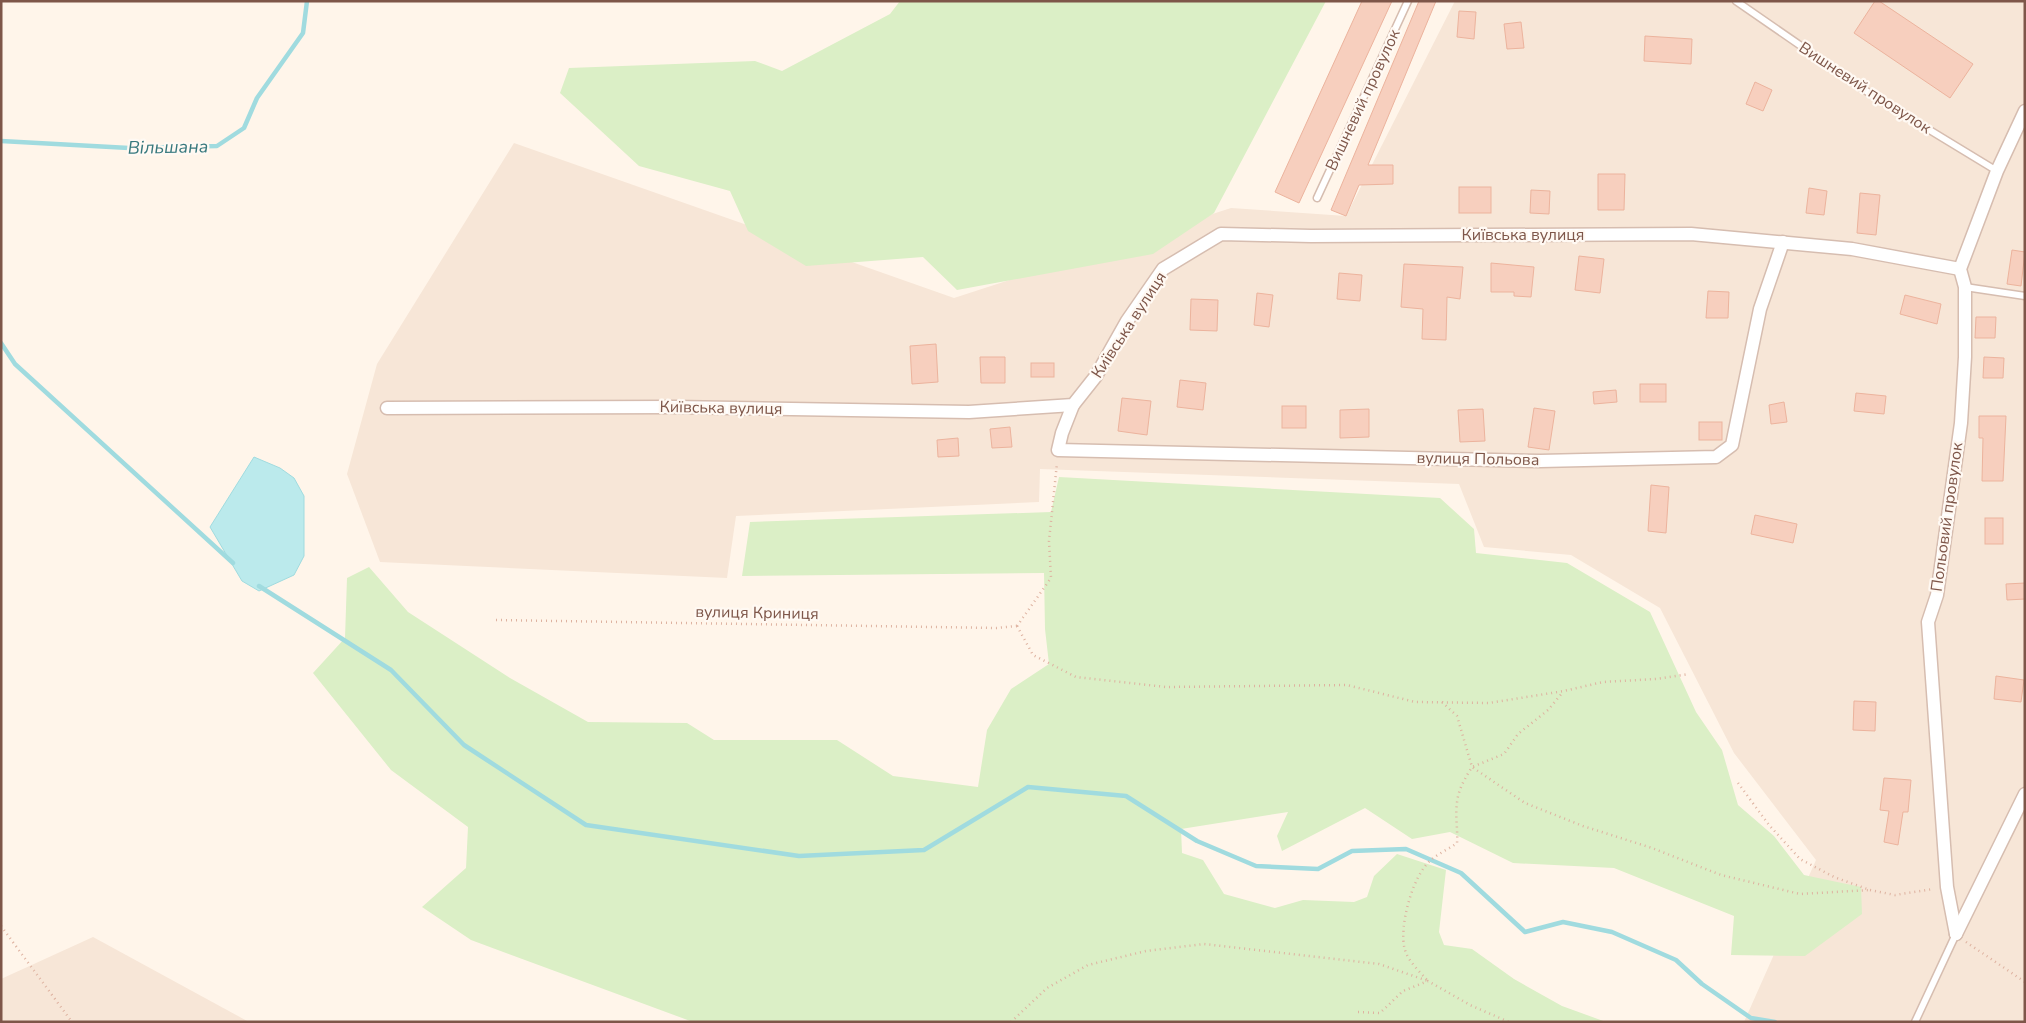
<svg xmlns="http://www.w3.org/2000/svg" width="2026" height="1023" viewBox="0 0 2026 1023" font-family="'Nunito Sans',sans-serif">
  <rect width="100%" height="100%" fill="#fff5ea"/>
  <g fill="#f7e6d7">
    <path d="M1455,1h570v1021h-281l72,-162 -82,-107 -74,-145 -89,-53 -87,-8 -25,-63 -419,-15 -1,33 -303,14 -9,62 -347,-16 -33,-88 30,-110 137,-221 440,155 277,-90 115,8z"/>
    <path d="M93,937l156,85h-248v-43z"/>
  </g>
  <g fill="#dbefc6">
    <path d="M900,1h426l-112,212 -61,41 -196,36 -34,-33 -117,9 -58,-35 -18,-40 -91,-25 -79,-73 9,-25 186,-7 27,10 108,-57z"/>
    <path d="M1059,477l381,21 34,31 2,24 91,10 83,49 46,100 26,38 16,55 36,31 30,39 57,12 1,27 -57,42 -74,-1 3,-39 -120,-48 -101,-5 -63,-31 -38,7 -47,-31 -83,43 -5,-15 11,-24 -107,17 1,24 21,7 21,34 51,14 28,-8 51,2 13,-5 7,-21 23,-22 49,16 -7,62 5,13 28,4 42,30 48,27 44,16h-913l-222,-82 -49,-33 44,-39 2,-41 -77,-57 -78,-97 32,-35 2,-60 22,-11 39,45 102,66 78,44 99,1 27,17h123l56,36 85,11 9,-57 24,-41 38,-25 -4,-35 -1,-56 -302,3 8,-54 301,-10z"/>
  </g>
  <path fill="#bbeaec" stroke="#a0dbdf" d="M254,457l26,11 14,10 10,18v60l-10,19 -35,16 -17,-10 -32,-54z"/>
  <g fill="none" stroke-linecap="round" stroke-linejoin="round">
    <g stroke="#a0dbdf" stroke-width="4.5">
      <path d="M1,141l128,7 88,-2 27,-18 13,-30 46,-65 4,-32"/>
      <path d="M1,343l14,21 218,199"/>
      <path d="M259,586l132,84 73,75 122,80 213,31 125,-6 104,-63 98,9 71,45 59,25 62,3 34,-18 54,-2 55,24 64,59 38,-10 49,10 64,28 26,24 49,34 24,4"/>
    </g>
  </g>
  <g fill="#f7cfbe" stroke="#ecb39d">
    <path d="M1362,1h30l-93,202 -24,-11z"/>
    <path d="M1419,1h17l-68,164h25v19l-34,1 -13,31 -15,-6z"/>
    <path d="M1875,1h4l94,63 -23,34 -96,-65z"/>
    <path d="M1459,11l17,1 -2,27 -17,-2z"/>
    <path d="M1521,22l3,26 -17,1 -3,-25z"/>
    <path d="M1645,36l47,3 -1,25 -47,-3z"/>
    <path d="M1755,82l17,8 -9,21 -17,-7z"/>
    <path d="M1598,174h27l-1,36h-26z"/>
    <rect x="1459" y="187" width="32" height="26"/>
    <path d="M1809,188l18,3 -3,24 -18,-2z"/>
    <path d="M1531,190l19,1 -1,23 -19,-1z"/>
    <path d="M1860,193l20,2 -4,40 -19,-2z"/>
    <path d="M2012,250l13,2 -4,34 -14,-2z"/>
    <path d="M1579,256l25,3 -4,34 -25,-3z"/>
    <path d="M1491,263l43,4 -3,30 -17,-1v-4h-23z"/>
    <path d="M1404,264l59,3 -3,32 -13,-2 -1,43 -24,-1 1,-30 -22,-2z"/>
    <path d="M1339,273l23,2 -2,26 -23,-2z"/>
    <path d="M1708,291l21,1 -1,26h-22z"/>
    <path d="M1257,293l16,2 -4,32 -15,-2z"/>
    <path d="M1905,295l36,9 -4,20 -37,-10z"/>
    <path d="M1191,299l27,1 -1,31 -27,-1z"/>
    <path d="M1976,317h20l-1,21h-20z"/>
    <path d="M936,344l2,38 -26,2 -2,-38z"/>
    <path d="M980,357h25v26h-24z"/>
    <path d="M1984,357l20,1 -1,20h-20z"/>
    <rect x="1031" y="363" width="23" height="14"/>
    <path d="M1180,380l26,3 -3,27 -26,-3z"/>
    <rect x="1640" y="384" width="26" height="18"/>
    <path d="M1616,390l1,12 -23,2 -1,-12z"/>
    <path d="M1856,393l30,3 -2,18 -30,-3z"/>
    <path d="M1122,398l29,3 -4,34 -29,-4z"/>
    <path d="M1784,402l3,20 -16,2 -2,-19z"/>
    <rect x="1282" y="406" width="24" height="22"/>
    <path d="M1534,408l21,3 -6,39 -21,-3z"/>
    <path d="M1369,409v28l-29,1v-28z"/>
    <path d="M1483,409l2,32 -25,1 -2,-32z"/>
    <path d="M1979,416h27l-3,65h-21l1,-43h-4z"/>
    <rect x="1699" y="422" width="23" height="18"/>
    <path d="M1010,427l2,20 -20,1 -2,-19z"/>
    <path d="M958,438l1,18 -21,1 -1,-17z"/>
    <path d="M1651,485l18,2 -3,46 -18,-2z"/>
    <path d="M1755,515l42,9 -4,19 -42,-9z"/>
    <rect x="1985" y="518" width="18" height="26"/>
    <path d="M2025,583v16l-18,1 -1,-16z"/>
    <path d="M1996,676l28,4 -3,22 -27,-3z"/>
    <path d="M1854,701l22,1 -1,29 -22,-1z"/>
    <path d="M1884,778l27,2 -3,32h-5l-5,33 -14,-3 5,-31 -9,-1z"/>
  </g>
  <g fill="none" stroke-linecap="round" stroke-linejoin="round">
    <g stroke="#d6bdb0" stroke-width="9">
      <g id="service">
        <path d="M1736,1l136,94 125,76"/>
        <path d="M1317,198l91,-197"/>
        <path d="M1965,287l60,9"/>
        <path d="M1915,1022l41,-88"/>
      </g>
    </g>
    <g stroke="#d6bdb0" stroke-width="15">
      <g id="minor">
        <path d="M1073,405l-11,28 -4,17 482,11 176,-4 16,-12 28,-136 23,-67"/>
        <path d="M387,408l287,-1 295,5 104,-7 23,-29 31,-55 36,-52 58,-35 90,2 380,-2 161,15 108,20"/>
        <path d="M1956,934l-9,-47 -19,-265 9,-27 24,-172 4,-66v-70l-5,-18 37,-98 28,-60"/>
        <path d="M1956,934l69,-140"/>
      </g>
    </g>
    <g stroke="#deb2a0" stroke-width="2.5" stroke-dasharray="1 4" stroke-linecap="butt">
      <path d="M496,620l500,8 21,-2"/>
      <path d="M1017,626l16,29 43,22 90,10 181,-2 68,17 74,1 75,-12 39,-9 53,-3 33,-5"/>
      <path d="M1017,626l34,-48 -2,-37 8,-78"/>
      <path d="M1442,702l15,14 15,51 32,-13 14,-20 30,-24 15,-18"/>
      <path d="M1738,783l31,42 31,34 34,18 36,13 25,5 38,-6"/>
      <path d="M1,926l71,96"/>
      <path d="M1966,942l59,40"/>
      <path d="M1358,1012l22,1 23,-22 25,-10 42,24 39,17"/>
      <path d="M1011,1022l36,-34 41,-23 58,-14 58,-7 175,20 49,17c-8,-9 -20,-20 -23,-31 -7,-22 8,-76 26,-90 8,-7 18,-11 26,-17 1,-13 -2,-27 0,-40 1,-13 8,-25 15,-36l53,36 58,23 69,22 69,27 79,19 70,-4"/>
    </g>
    <use href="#service" stroke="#fff" stroke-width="6"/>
    <use href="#minor" stroke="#fff" stroke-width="12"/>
  </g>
  <g text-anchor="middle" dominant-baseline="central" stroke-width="4.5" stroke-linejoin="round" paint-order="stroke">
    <g font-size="16" fill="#7e5649" stroke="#fff9f3">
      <text transform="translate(1865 88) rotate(33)">Вишневий провулок</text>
      <text transform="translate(1363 100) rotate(-65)">Вишневий провулок</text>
      <text x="1523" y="235">Київська вулиця</text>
      <text transform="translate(1129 325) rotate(-57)">Київська вулиця</text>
      <text transform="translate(721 408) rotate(1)">Київська вулиця</text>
      <text transform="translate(1478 459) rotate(1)">вулиця Польова</text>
      <text transform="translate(1947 517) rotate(-82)">Польовий провулок</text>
      <text transform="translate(757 613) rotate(1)">вулиця Криниця</text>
    </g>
    <g font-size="18" font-style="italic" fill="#37787d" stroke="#fff9f3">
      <text transform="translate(168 147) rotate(-1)">Вільшана</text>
    </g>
  </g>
  <rect width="2026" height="1023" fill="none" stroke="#7e5649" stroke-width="5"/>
</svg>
